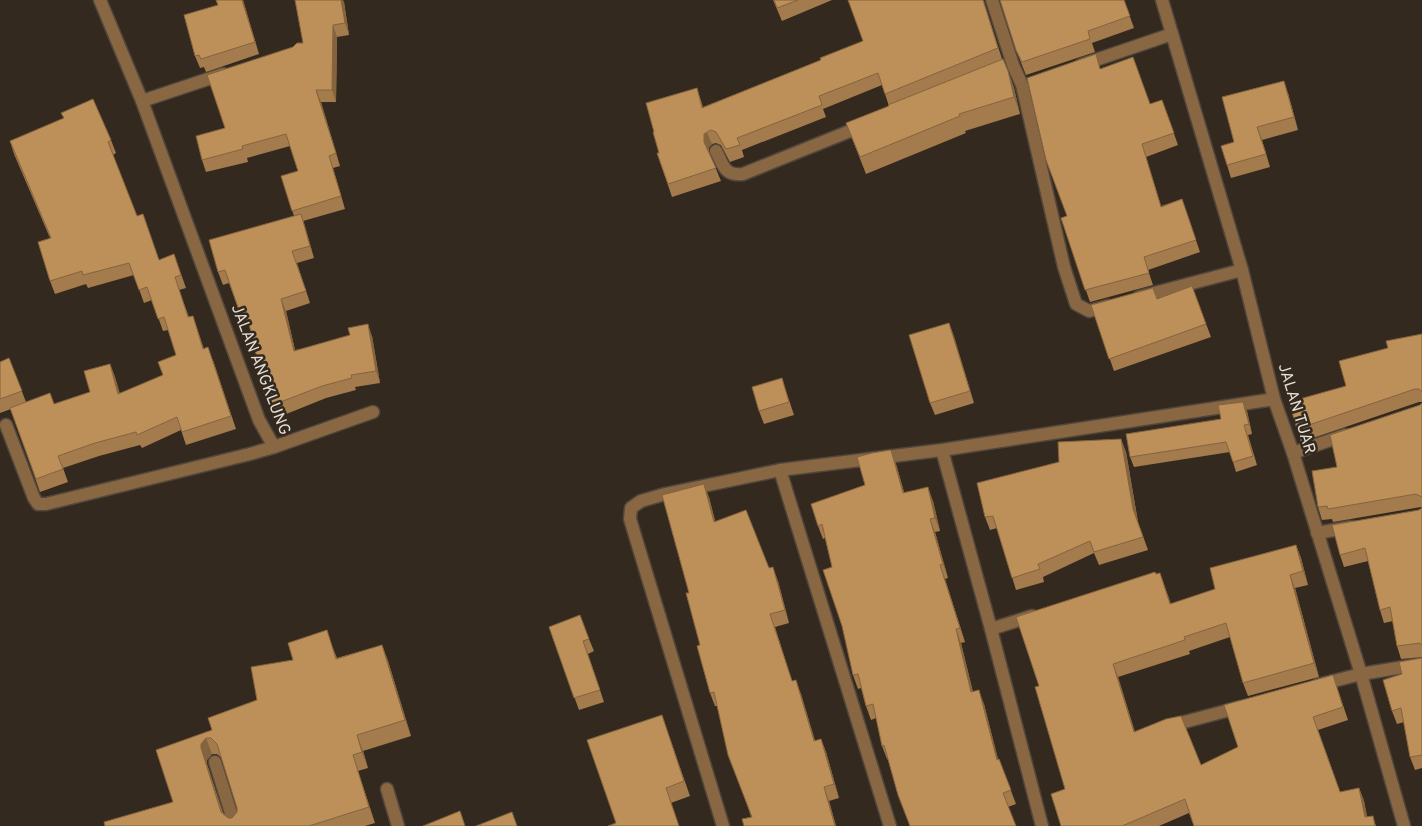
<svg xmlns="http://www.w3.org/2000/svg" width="1422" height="826" viewBox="0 0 1422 826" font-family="Overpass,sans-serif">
  <rect width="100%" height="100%" fill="#33291e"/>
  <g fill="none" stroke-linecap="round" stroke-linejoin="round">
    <g stroke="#50463c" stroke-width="15">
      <g id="minor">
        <path d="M100,0l42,101 117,319 15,27"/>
        <path d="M992,0l21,65 9,20 42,182 12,37 13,7 19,-5"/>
        <path d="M1162,0l80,270 32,129 19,54 68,221 43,152"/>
        <path d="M1081,65l91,-31"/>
        <path d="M142,101l81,-27"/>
        <path d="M716,151c8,15 8,25 27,23l122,-49"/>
        <path d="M1139,297l103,-27"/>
        <path d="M6,425l28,73 4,6h8l204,-50 24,-7 99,-35"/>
        <path d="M942,450l49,179 51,197"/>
        <path d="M1293,453l52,-18"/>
        <path d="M780,470l110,356"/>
        <path d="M1317,533l34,-6"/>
        <path d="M991,629l41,-13"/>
        <path d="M1318,685l43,-11 61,-10"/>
        <path d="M1173,725l68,-18"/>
        <path d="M215,762l20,64"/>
        <path d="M387,789l11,37"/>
        <path d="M723,826l-93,-307 1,-11 10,-7 24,-7 115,-24 162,-20 332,-51"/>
      </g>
    </g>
    <use href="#minor" stroke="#886742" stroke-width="12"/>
  </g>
  <g fill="#a37b4d" fill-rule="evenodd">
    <path d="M216,0h27l16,54 -53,18 -2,-5 -4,1 -5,-12 23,-51z"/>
    <path d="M773,0h59l-50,21z"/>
    <path d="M1124,0l10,28 -42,15 3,9 -69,23 -10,-25z"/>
    <path d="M344,2l5,33 -12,2 -1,65h-15l19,64 -7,2 12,41 -42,12 11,37 -17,5 13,40 -24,8 9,39 77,-14 8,47 -25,4 1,3 -30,8 -52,21 -18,-46 4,-2 -11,-47 -5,1 -15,-42 -6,2 -5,-13 76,-56 -13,-40 17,-5 -8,-25 -43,12 1,4 -42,10 -4,-12 23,-32 78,-85z"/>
    <path d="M984,2l18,57 6,12 6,17 6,26 -55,17 1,2 -100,41 -20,-51 43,-17 -7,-21 -59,24 3,8 -84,33 2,7 -14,5 -9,-17 -5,-2 -4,1 -3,3v5l12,29 -49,16 -15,-44h2l-5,-21 43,-44 6,19 118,-47 42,-19z"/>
    <path d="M1101,69l49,35 12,-4 16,45 -32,12 15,49 21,-7 18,53 -52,18 5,15 -63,17 -29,-84 6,-2z"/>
    <path d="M1288,93l10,37 -36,10 8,27 -39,11 -4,-13 7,-23z"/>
    <path d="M111,140l5,13 -3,2 24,61 22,44 15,-6 12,34 -7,2 10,27 4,-1 11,33 9,11 23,69 -50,16 -5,-15 -39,18 -2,-3 -41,11 -36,12 5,14 -28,10 -29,-83 -11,4v-51l9,-4 17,44 28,2 36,-12 20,-28 5,13 5,17 43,-19 13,-20 -8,-25 -5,1 -11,-31 -8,3 -10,-28 -46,13 -2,-4 -31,10 -5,-13v-43l-36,-84 -4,-13z"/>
    <path d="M1192,286l19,51 -97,34 -23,-66 62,-17 4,11z"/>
    <path d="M949,323l25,80 -39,12 -5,-12z"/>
    <path d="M1422,334v68h-3l-118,40 -4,-13 91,-81z"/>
    <path d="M786,391l8,24 -30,9 -5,-13z"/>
    <path d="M1422,403v105l-1,-1 -88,15 -1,-3 -10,1 -4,-13 19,-40z"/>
    <path d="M1247,411l5,23 -4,1 9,30 -21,7 -6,-20 -96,15 -4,-10 91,-38z"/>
    <path d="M1121,439l5,13 12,70 10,28 -49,15 -5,-12 -51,24 1,5 -28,8 -19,-62 -7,2 -5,-13 74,-55z"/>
    <path d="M891,450l5,14 8,28 29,9 7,30 -5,1 13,46 -3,1 20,63 -4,1 12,49 11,12 14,56 1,-1 17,45 -8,3 -121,-48 -5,-13 -6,-28 -5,2 -5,-14 -5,-18 -3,1 -5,-14 -21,-108 -7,-29 -2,1 -5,-13 47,-41z"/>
    <path d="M709,497l6,25 54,46 9,13 11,42 -14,4 17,54 9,13 14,47 6,-2 5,13 13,46 -10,3 7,25h-92l7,-9 -34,-111h-2l-5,-13 -21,-100z"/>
    <path d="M1422,508v149l-21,2 -4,-13 -4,-25 -9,2 -4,-13 -12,-49 -24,6 -4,-12 79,-45z"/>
    <path d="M1296,545l5,13 7,27 -13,3 24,89 -71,19 -5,-13 -13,-46 -41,14 1,3 -72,23 17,55 66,33 37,-18 95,-72 15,45 -30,10 22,62 19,-4 5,13 3,16 6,-1 3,10h-182l-5,-13 -30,13h-98l4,-37 -26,-103 117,-112 4,-1 11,31 44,-15z"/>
    <path d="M549,627l40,12 5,12 -6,3 16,48 -25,8z"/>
    <path d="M382,645l6,16 23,75 -48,15 5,17 -10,3 17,52 -10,3h-260l68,-24 -17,-52 56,-20 45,-30 36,-40 39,-14 5,12zM212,754h5l5,4 15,50v4l-5,6h-4l-5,-5 -16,-49v-4z"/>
    <path d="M1422,658v110l-7,2 -5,-13 -6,-35 -7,2 -5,-13 10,-37z"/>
    <path d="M667,730l23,66 -74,27z"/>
  </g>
  <g fill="#84643e">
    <path d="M242,0h1l16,54 -4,-12z"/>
    <path d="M341,0h2l1,2 5,33 -4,-12z"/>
    <path d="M333,25l4,12 -1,65 -4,-12z"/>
    <path d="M1008,71l6,17 6,26 -6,-17z"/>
    <path d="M1284,81l4,12 10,37 -4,-13z"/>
    <path d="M316,90l5,12 19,64 -4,-13z"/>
    <path d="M1257,127l5,13 8,27 -4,-13z"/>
    <path d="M707,132l5,12 -3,3v7l-5,-12v-8z"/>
    <path d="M301,214l4,12 9,32 -4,-12z"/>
    <path d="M281,299l5,12 12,52 -4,-12z"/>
    <path d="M949,323l5,13 20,67 -4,-12z"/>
    <path d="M368,324l4,12 8,47 -4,-12z"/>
    <path d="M110,364l5,13 8,30 -5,-13z"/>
    <path d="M1243,402l4,9 5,23 -3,-10z"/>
    <path d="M1121,439l5,13 12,70 10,28 -15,-41z"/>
    <path d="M891,450l5,14 12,42 -5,-13z"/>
    <path d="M704,484l5,13 10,38 -5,-13z"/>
    <path d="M928,487l5,14 7,30 -5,-13z"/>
    <path d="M930,519l5,13 13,46 -5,-14z"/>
    <path d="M1296,545l5,13 7,27 -5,-14z"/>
    <path d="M940,565l5,14 20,63 -5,-14z"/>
    <path d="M773,567l5,14 11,42 -4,-13z"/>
    <path d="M1290,575l5,13 24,89 -5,-14z"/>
    <path d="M956,629l5,14 15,62 -5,-13z"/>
    <path d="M382,645l6,16 23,75 -6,-16z"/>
    <path d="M1113,664l5,13 21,69 -5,-14z"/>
    <path d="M796,680l5,14 18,60 -5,-13z"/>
    <path d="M979,690l5,14 18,70 -5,-14z"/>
    <path d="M357,735l6,16 5,17 -6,-16z"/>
    <path d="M206,738l6,16 -5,6v4l19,62 -5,-14 -20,-64v-4z"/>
    <path d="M821,739l5,13 13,46 -5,-14z"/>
    <path d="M353,755l5,16 17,52 -6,-16z"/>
    <path d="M824,787l5,14 7,25h-1z"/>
    <path d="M1359,788l5,13 5,25 -4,-9z"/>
  </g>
  <g fill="#bd8f59" stroke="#84643e" fill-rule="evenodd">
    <path d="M216,0h26l13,42 -54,17 -2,-4 -4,1 -11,-41 34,-10z"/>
    <path d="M295,0h46l4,23 -12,2 -1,65h-16l20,63 -7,3 12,40 -49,15 -11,-35 17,-5 -12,-37 -44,12 1,3 -41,11 -6,-24 29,-8 -18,-53 86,-28 4,-4h6z"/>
    <path d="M774,0h24l-21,8z"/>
    <path d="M848,0h135l15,48 -113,46 -7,-21 -59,23 3,9 -85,33 3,7 -14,4 -10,-17 -5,-2 -4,2 -3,2v8l12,26 -48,16 -11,-31h2l-6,-21h1l-8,-29 51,-15 5,20 119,-48 -1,-2 43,-17z"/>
    <path d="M1000,0h124l6,16 -42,15 2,8 -68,23 -6,-12z"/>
    <path d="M1096,54l4,15 33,-12 17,47 12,-4 12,33 -32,11 19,63 21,-8 14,41 -52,17 5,16 -64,17 -24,-72 6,-2 -21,-56 -19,-82z"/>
    <path d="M1003,59l5,12 6,26 -55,17 1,2 -100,41 -14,-34 43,-17 -1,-1z"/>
    <path d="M1284,81l10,36 -37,10 9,27 -39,11 -6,-19 13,-4 -12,-45z"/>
    <path d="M93,99l18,41 -3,2 29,74 6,-2 16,46 15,-6 7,21 -6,2 13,40 5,-1 10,33 5,-2 23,69 -49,16 -5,-15 -40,18 -1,-3 -41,11 -37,13 5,13 -27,10 -26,-71 40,-15 4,11 36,-12 -6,-21 26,-7 8,30 45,-19 -5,-13 18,-7 -12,-38 -6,2 -11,-32 -8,3 -10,-27 -46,12 -1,-4 -32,10 -12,-39 13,-4 -41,-97 54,-23 -3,-5z"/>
    <path d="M301,214l9,32 -18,5 14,40 -25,8 13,52 56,-16 -2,-7 20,-4 8,47 -25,4 1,3 -30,8 -52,20 -14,-33 4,-2 -14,-60 -6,2 -15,-43 -7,2 -9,-32z"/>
    <path d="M1192,286l14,38 -97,35 -18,-54 62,-17 4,11z"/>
    <path d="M949,323l21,68 -40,12 -21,-68z"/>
    <path d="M1422,334v58l-3,-3h-4l-118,40 -8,-27 57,-16 -7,-25 49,-13 -2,-7z"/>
    <path d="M9,358l13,33 -22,8v-37z"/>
    <path d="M782,378l7,24 -30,9 -7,-24z"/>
    <path d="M1243,402l6,22 -5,1 9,31 -20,6 -7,-20 -96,15 -4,-23 95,-15 -3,-14z"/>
    <path d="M1422,403v94l-6,-3 -88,15 -1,-3 -9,1 -6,-36 25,-4 -7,-32 90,-30z"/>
    <path d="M1121,439l12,70 10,28 -49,15 -4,-11 -52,23 2,5 -28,9 -19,-62 -8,1 -8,-34 82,-21 -1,-20z"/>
    <path d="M891,450l12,43 25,-6 7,31 -5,1 13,45 -3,1 20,63 -4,1 15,63 8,-2 18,70 2,-1 12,31 -8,3 13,33h-106l-12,-31 -14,-50 -2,1 -9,-42 -7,2 -8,-32 -5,1 -11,-49 -19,-56 9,-3 -10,-43 -4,2 -7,-22 54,-19 -8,-28 15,-4z"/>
    <path d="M704,484l10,38 32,-12 23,58 4,-1 12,43 -15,4 22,67 4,-1 18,61 7,-2 13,45 -10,3 11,39h-91l-2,-7 10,-2 -24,-62 -14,-63 -4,1 -13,-47 3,-1 -14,-52h3l-27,-98z"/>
    <path d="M1422,508v137l-2,-2 -23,3 -7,-39 -10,3 -15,-62 -25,7 -8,-30 87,-15z"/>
    <path d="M1296,545l7,26 -13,4 24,88 -71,20 -17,-60 -42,14 1,3 -72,24 21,68 32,-13 15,-3 20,49 37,-18 -14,-42 109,-30 10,32 -30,10 27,75 19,-4 6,29 8,-1 2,10h-181l-9,-27 -63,27h-61l-10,-32 14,-5 -30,-102 4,-1 -23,-69 139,-45 1,2 4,-1 10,31 45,-15 -5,-21z"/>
    <path d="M580,615l9,24 -6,2 17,49 -26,8 -25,-71z"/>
    <path d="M327,630l9,29 46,-14 23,75 -48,15 5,17 -9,3 16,52 -60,19h-204l-1,-4 69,-20 -17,-52 56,-20 -4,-12 49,-18 -6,-33 42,-7 -5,-17zM206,738h5l6,6 20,64v4l-5,6h-4l-7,-6 -20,-64v-4z"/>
    <path d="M1422,658v97l-12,2 -9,-49 -9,3 -9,-31 19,-6 -3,-12z"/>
    <path d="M662,715l22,66 -18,7 13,38h-71l8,-3 -29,-83z"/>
    <path d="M460,811l5,15h-42z"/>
    <path d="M512,812l5,14h-41z"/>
  </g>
  <g text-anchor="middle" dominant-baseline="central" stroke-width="5" stroke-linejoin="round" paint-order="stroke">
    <g font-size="16" fill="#e6e0d8" stroke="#33291e">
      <text transform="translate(260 370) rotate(69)">JALAN ANGKLUNG</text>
      <text transform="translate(1296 409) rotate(73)">JALAN TUAR</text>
    </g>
  </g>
</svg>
